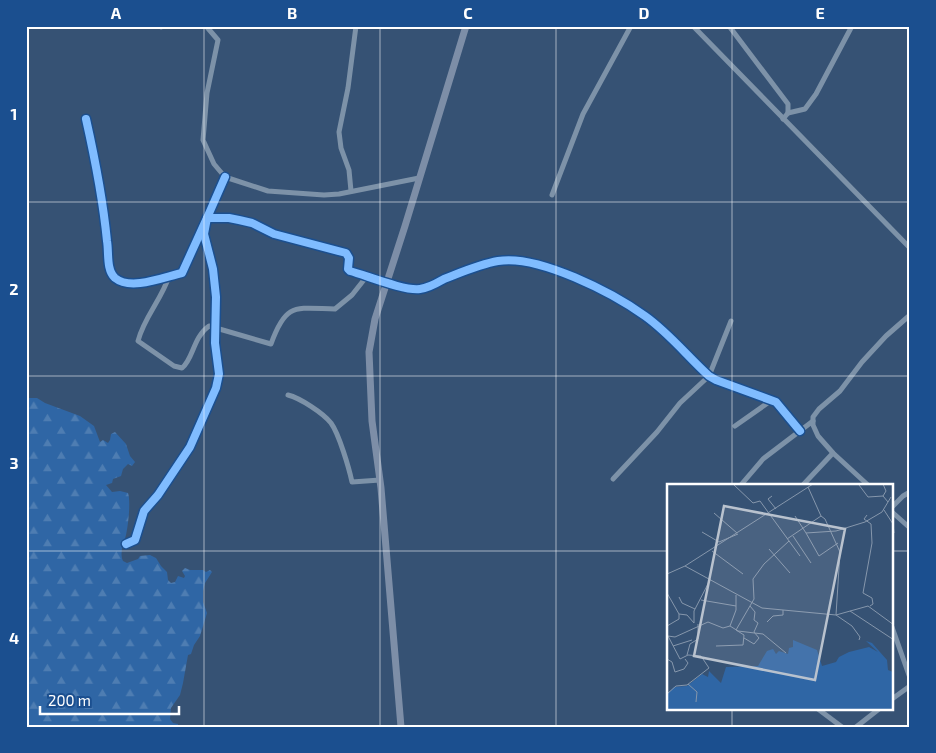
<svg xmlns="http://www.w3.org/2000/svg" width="936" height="753" viewBox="0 0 936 753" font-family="'Exo 2',sans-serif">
  <defs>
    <pattern id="forest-firs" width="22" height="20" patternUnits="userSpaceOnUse" patternTransform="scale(1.25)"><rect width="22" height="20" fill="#2f66a5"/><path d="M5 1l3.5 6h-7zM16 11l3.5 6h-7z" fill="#4e7db2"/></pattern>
  </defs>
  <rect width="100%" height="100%" fill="#365274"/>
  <path fill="url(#forest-firs)" d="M26,398h11l8,5 35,13 14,10 6,16 3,-2 5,3 2,-3 1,-6 4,-2 11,12 4,12 5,6 -3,4 -4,-2 -5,5 -2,7 -8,3 -1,4 -6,2 6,7 8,-1 8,2c3,9 0,33 -2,42 -2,8 -7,17 -3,26l4,2 11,-4 2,-3 10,-1 6,3 5,8 6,6 1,8 3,3 4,-1 3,-6 6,2 1,-2 -3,-5 3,-3 5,2h13l3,2 4,-2 2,2 -7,11 -2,8v11l4,11 -7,23 -6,9 -3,9 -3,1 -5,28 -3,12 -9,13 -1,11 3,4 5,1v3h-152z"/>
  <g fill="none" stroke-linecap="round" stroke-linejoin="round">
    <g stroke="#7d92a8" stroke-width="5">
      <path d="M206,26l12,14 -11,53 -4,47 11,24 11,13 43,14 56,4 15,-1 80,-16"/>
      <path d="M693,26l217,222"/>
      <path d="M729,26l59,78v9l-5,6"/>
      <path d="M161,27l2,-1"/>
      <path d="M788,113l17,-4 11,-15 36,-68"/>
      <path d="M86,119c9,40 17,81 21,122 2,11 -1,29 8,37 16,13 49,-1 67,-5l25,-55h22l10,2 13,3 22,11 72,19 3,5 -1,11 2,2c18,5 54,20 70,18 9,-1 17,-6 24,-10 18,-7 36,-15 54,-18 40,-7 115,32 147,55 24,17 42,40 64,60l7,4 60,22 24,29"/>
      <path d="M351,191l-2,-21 -8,-22 -2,-16 9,-44 8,-62"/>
      <path d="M552,195l31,-81 48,-88"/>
      <path d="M169,276c-7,23 -25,41 -31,65l36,25 8,2c11,-8 11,-31 27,-42l62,18c15,-42 24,-36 64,-35l17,-14 15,-19"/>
      <path d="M288,395c12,3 35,18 43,28 8,11 18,45 21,59l28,-2"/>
      <path d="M735,426l37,-26"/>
      <path d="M613,479l44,-47 23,-29 29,-27 22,-55"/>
      <path d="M740,486l23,-27 50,-38"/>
      <path d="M802,486l31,-33"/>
      <path d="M869,486l-36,-33 -15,-17 -5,-11v-8l6,-8 21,-18 22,-29 24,-26 24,-21"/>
      <path d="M892,507l11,-11 7,-4"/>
      <path d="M892,512l18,16"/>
      <path d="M126,544l9,-4 9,-29 14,-16 32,-48 26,-59 3,-14 -4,-31 1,-46 -3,-28 -9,-35 3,-16 18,-41"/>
      <path d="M892,627l18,51"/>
      <path d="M892,699l18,-13"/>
      <path d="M818,709l24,18"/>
      <path d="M856,727l23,-18"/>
    </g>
    <path stroke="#7d8ea7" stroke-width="7" d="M401,727l-20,-239 -9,-67 -3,-69 6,-33 30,-93 61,-200"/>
    <g stroke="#1b4f8f" stroke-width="11">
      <g id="cycleway">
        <path d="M86,119c9,40 17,81 21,122 2,11 -1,29 8,37 16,13 49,-1 67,-5l25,-55h22l10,2 13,3 22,11 72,19 3,5 -1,11 2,2c18,5 54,20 70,18 9,-1 17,-6 24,-10 18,-7 36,-15 54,-18 40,-7 115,32 147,55 24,17 42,40 64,60l7,4 60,22 24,29"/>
        <path d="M126,544l9,-4 9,-29 14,-16 32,-48 26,-59 3,-14 -4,-31 1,-46 -3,-28 -9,-35 3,-16 18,-41"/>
      </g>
    </g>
    <use href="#cycleway" stroke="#80bcff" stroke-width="8"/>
  </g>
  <path fill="none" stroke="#fff" stroke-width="1" stroke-opacity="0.55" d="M204,26v701M380,26v701M556,26v701M732,26v460M26,202h884M26,376h884M26,551h642M892,551h18M732,709v18"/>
  <g transform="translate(667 484)">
    <rect width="226" height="226" fill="#365274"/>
    <path d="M126,156l24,10 5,16 14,-4 3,-5 10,-5 20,-5 9,5 -12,-11 6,2 15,17 1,10 5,2v38h-226l1,-17 6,-6 13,-1 15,-12 6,3 1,-6 12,12 5,-16 32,-1 9,-15 6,-2 3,5 3,-3 9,3 1,-6 4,-1z" fill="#2f66a5"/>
    <path fill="none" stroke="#8697ac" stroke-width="1" d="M66,0l20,19 7,-2 40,55M216,0l3,7 -3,5 5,6M192,1l9,12 15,-1M141,3l13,29M105,12l-4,3 8,10M217,26l9,14 1,9M47,29l23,20M200,31l-3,4 7,5 1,19 -9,50 9,5 1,6 -3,2M128,32l11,17 30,-2 29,-9 17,-10 9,-15M35,48l17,10 19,-8M139,49l13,23 19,-13M126,52l18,27M120,55l34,-23 4,3 15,33 -4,63 16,11 8,11 -1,3M102,65l21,24M45,67l31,23M18,82l128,-82M0,90l18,-8 77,42 74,7 32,-9 26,19M0,109l12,21 8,1 7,8M12,113l3,6 13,6M34,116l35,6M83,122l5,6 -1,8 4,3 -4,9M183,127l44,29M100,138l6,-6 10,-1v-5M27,139v-12l16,-31M0,142l12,-7v-5M63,142l8,5 25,3 23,19M1,152l7,1 33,-15 15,6 7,-2 6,-16v-15M77,154l10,6 5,-6 -5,-6M6,162l19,-6M49,162l27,-1 1,-10 -8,-5 18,-31 -1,-20 11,-15 25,-23M20,171l3,-11 8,-5v-15M0,175l5,3 3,10 9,-3 4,-6 -3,-4M21,200l9,8 -1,10M0,210l9,-8 11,-1 22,-17 -8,-12 -13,-1 -8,4 -12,-23"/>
    <path fill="#b9c2ce" fill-opacity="0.15" stroke="#b9c2ce" stroke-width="2.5" d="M57,22l121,23 -30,151 -121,-24z"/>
    <rect width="226" height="226" fill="none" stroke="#fff" stroke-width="2.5"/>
  </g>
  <rect width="936" height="753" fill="none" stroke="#1b4f8f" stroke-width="55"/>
  <path d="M40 706v8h139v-8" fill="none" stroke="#ffffff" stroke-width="2.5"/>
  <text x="48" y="706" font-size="15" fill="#ffffff" stroke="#1b4f8f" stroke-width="4" paint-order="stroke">200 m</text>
  <rect x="28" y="28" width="880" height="698" fill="none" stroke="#fff" stroke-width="2"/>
  <g font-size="16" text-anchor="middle" font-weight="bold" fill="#fff">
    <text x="116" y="19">A</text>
    <text x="292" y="19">B</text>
    <text x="468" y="19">C</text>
    <text x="644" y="19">D</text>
    <text x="820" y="19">E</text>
    <text x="14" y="120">1</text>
    <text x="14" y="295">2</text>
    <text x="14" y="469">3</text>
    <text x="14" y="644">4</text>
  </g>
</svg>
